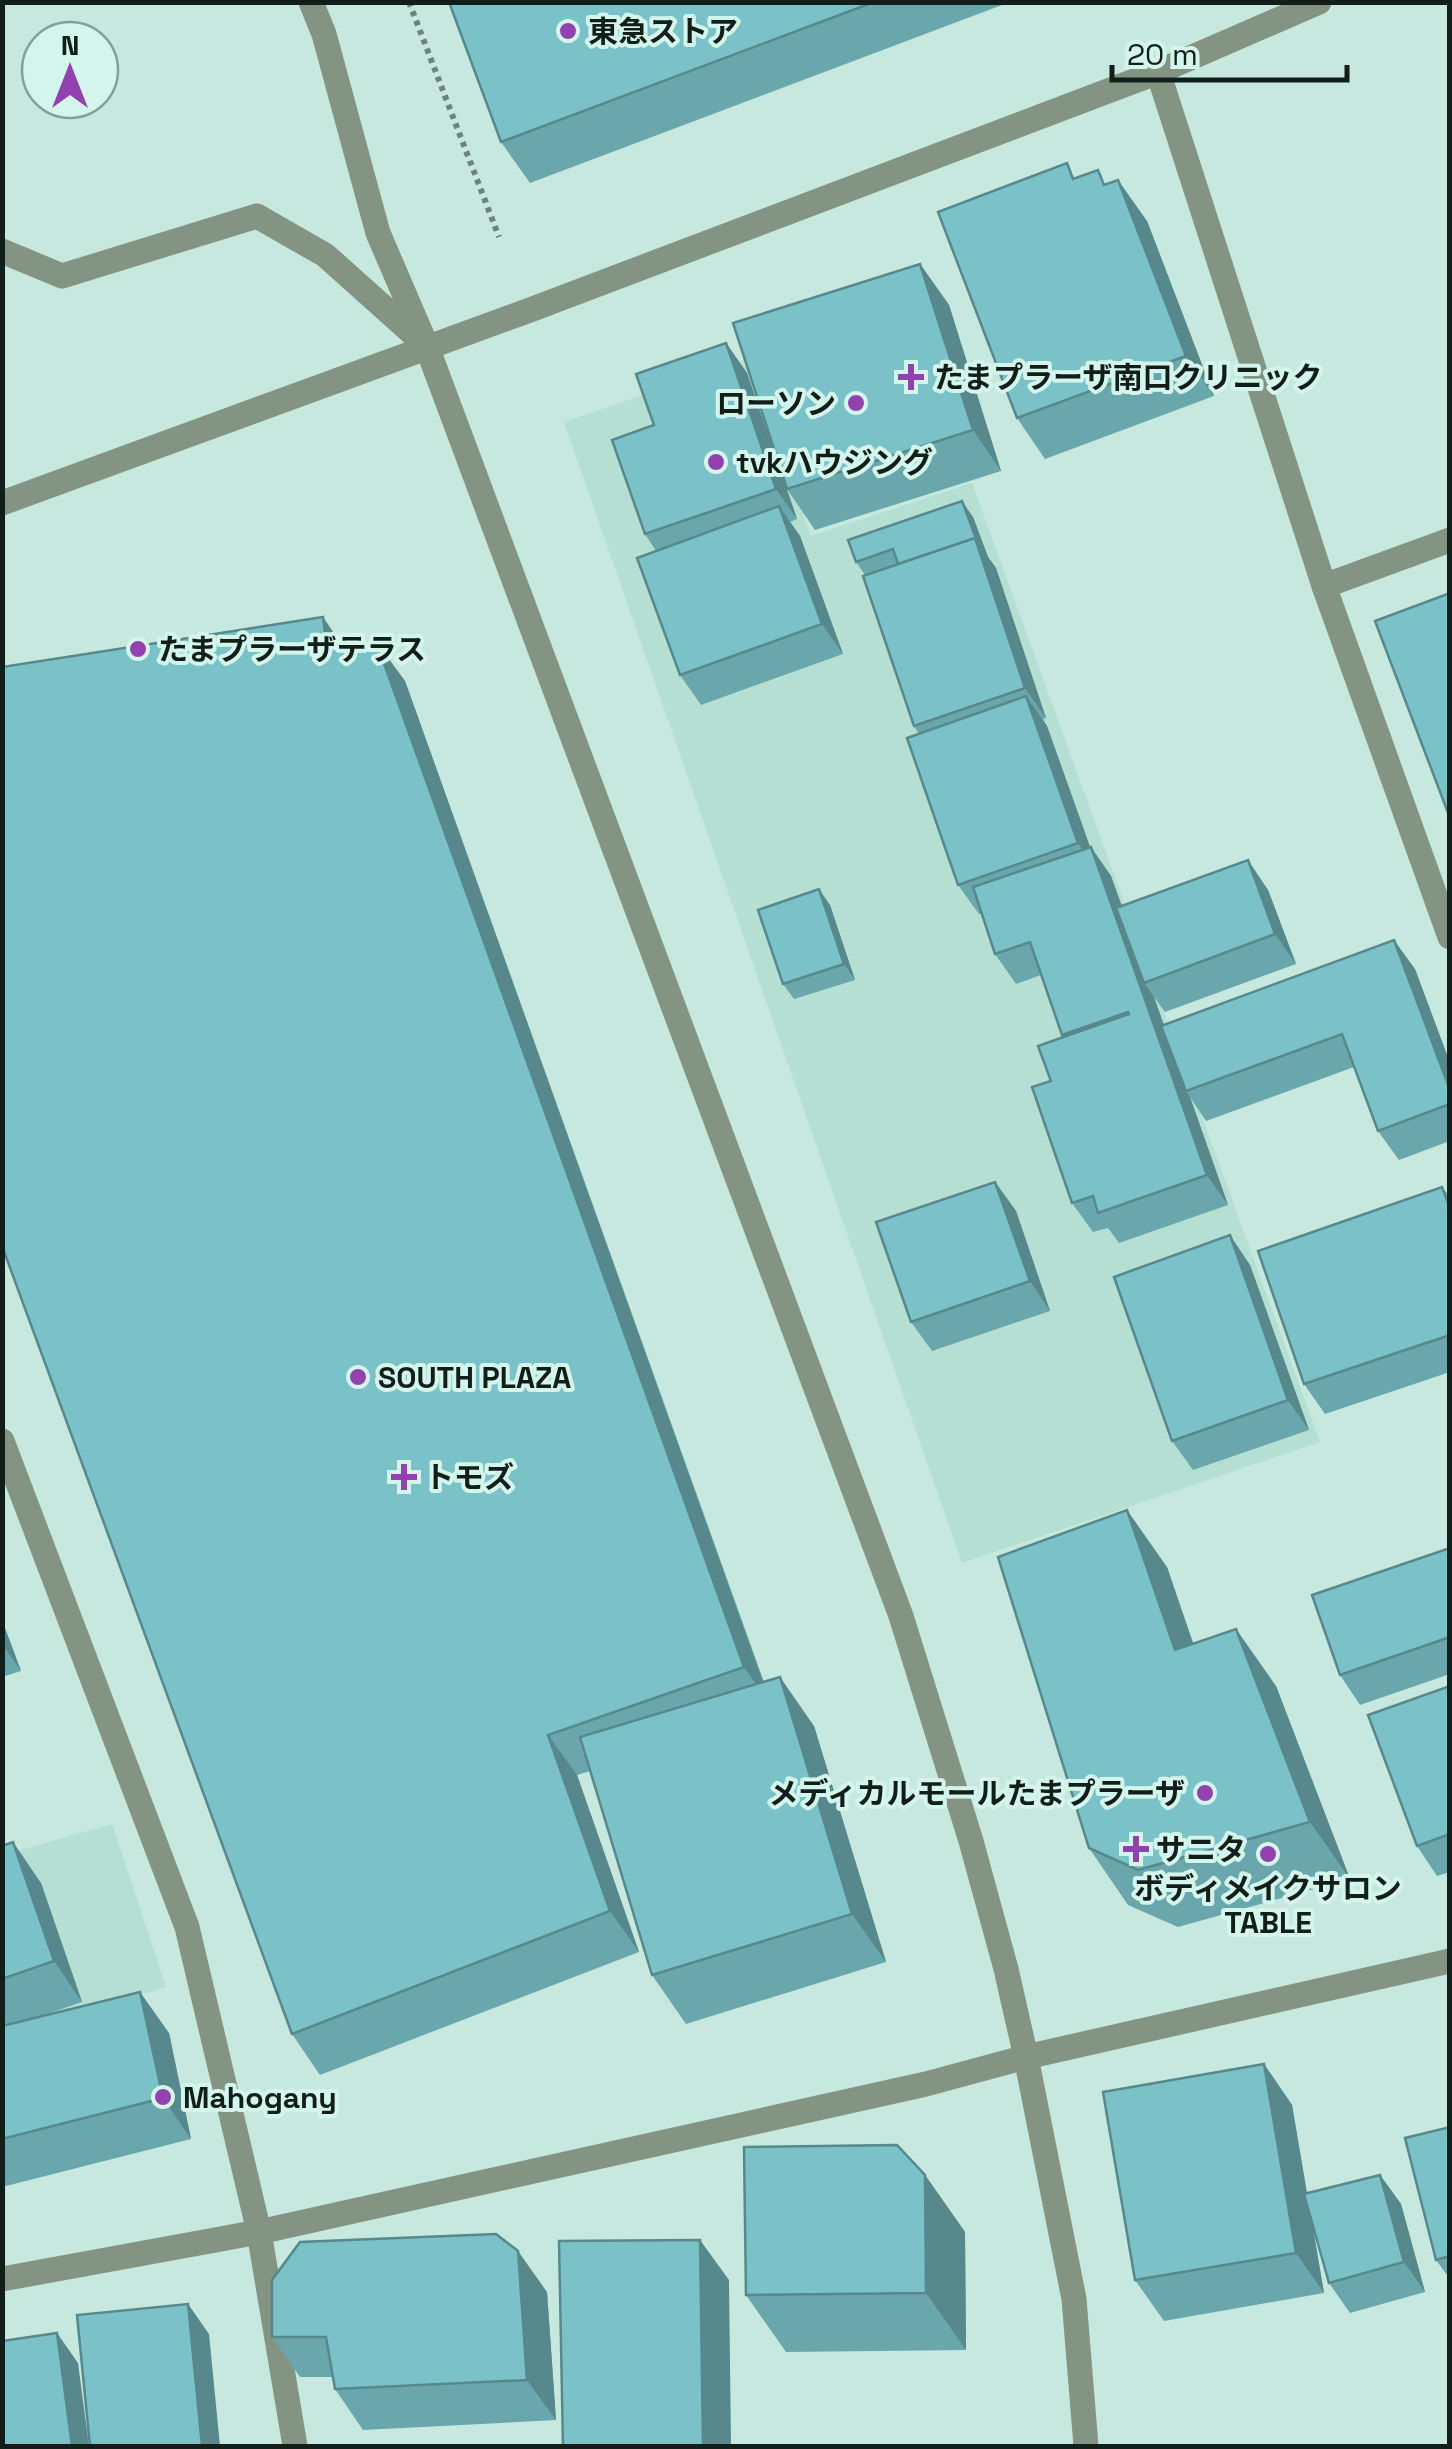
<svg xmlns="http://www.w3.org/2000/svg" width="1452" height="2449" viewBox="0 0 1452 2449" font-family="'Space Grotesk','Noto Sans JP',sans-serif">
  <rect width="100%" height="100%" fill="#c7e8de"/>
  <g fill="#b5dfd2">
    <path d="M750,358l61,178 161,-53 348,959 -358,121 -398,-1141z"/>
    <path d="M112,1824l54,163 -163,49v-181z"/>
  </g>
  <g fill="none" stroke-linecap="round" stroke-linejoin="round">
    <path stroke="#6d847d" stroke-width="6" stroke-dasharray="5 5" stroke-linecap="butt" d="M409,2l90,235"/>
    <g stroke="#839483" stroke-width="25">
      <path d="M311,2l13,32 54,199 49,114 474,1269 70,225 35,128 20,88 48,242 12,147"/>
      <path d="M1158,72l166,514 126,351"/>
      <path d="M2,251l60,25 195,-60 68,39 95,85"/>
      <path d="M2,503l528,-193 628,-238 161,-70"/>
      <path d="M1324,586l126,-46"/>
      <path d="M2,1441l185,486 72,305 36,214"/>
      <path d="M2,2279l257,-47 667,-148 100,-27 424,-96"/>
    </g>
  </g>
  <g fill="#6aa7ac">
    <path d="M449,2h561l-480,181 -29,-41z"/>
    <path d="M1077,178l70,43 67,175 -169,63 -28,-41z"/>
    <path d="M920,264l29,41 52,166 -186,59 -28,-41z"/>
    <path d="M726,343l21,30 50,146 -7,3 10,14 43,118 -142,51 -21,-30 -24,-124 -11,-17 9,-109z"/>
    <path d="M973,517l15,40 8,11 50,150 -3,1 4,7 43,121 21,29 11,30 146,-16 28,74 -131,48 -11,-15 10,28 251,-56 35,94v78l-51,19 -21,-29 -24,-64 -148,54 -16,-24 38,108 -109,38 -11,-15 -15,4 -21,-29 -21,-122 12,-44 -22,-62 -25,9 -21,-30 -13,-41 -3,1 -21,-29 -39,-151 -5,-8 -49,-151 -9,-13z"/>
    <path d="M343,646l62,35 359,1001 50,44 72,236 -200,62 -34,-49 -62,-204 -13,4 62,177 -319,123 -28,-41z"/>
    <path d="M830,905l25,75 -61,19 -11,-15z"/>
    <path d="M995,1182l21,29 34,100 -118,40 -21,-29z"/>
    <path d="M1442,1187l8,10v175l-125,42 -21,-30z"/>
    <path d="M1250,1265l59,165 -116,40 -21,-29z"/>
    <path d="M1450,1548v126l-90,31 -20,-30z"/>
    <path d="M1167,1567l26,77 83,42 74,193 -172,48 -50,-22 -39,-57z"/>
    <path d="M2,1620l19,51 -19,6z"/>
    <path d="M1450,1686v186l-13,4 -20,-30z"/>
    <path d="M2,1846l39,37 41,119 -49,17 136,14 22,106 -189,48z"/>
    <path d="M1264,2064l28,41 15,89 73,-19 21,29 24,88 -75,21 -21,-30 -17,-61 12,71 -160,28 -29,-41z"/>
    <path d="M1450,2127v152l-14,-19z"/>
    <path d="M925,2175l40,57 1,118 -180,2 -40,-57z"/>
    <path d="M547,2292l9,128 -193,10 -28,-41 -2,-12h-33l-28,-40z"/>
  </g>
  <g fill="#56888c">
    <path d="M1118,180l29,41 67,175 -28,-40z"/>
    <path d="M920,264l29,41 52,166 -28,-41z"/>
    <path d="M726,343l21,30 50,146 -21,-30z"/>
    <path d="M962,501l11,16 15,40 8,11 50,150 -21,-30z"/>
    <path d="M779,506l21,30 43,118 -21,-30z"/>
    <path d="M323,617l28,41 -24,-9z"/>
    <path d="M376,641l29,40 367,1026 -28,-40z"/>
    <path d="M1026,696l21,30 52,146 -21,-29z"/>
    <path d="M1091,847l20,29 37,105 -4,2 10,14 33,94h-1l4,6 38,108 -21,-30z"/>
    <path d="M1248,860l20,30 28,74 -21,-30z"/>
    <path d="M819,889l11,16 25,75 -11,-16z"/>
    <path d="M1394,940l21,29 35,94v27z"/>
    <path d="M995,1182l21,29 34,100 -20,-30z"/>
    <path d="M1230,1235l20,30 59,165 -21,-30z"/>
    <path d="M1127,1510l40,57 48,140 -40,-57z"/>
    <path d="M2,1620l19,51 -19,-27z"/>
    <path d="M1236,1629l40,57 74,193 -40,-57z"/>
    <path d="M780,1677l34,49 72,236 -34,-48z"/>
    <path d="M548,1735l29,40 62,177 -29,-41z"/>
    <path d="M13,1842l28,41 41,119 -28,-41z"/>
    <path d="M140,1992l29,41 22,106 -28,-41z"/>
    <path d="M1264,2064l28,41 32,188 -28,-40z"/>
    <path d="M925,2175l40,57 1,118 -40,-57z"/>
    <path d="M1380,2175l21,29 24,88 -21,-30z"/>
    <path d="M700,2240l29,40 2,166h-28z"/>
    <path d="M518,2251l29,41 9,128 -29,-40z"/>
    <path d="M188,2304l21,30 11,112h-18z"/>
    <path d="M57,2333l21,30 11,83h-17z"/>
  </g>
  <g fill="#7bc2c8" stroke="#56888c" stroke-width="2.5">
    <path d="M449,2h425l-373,140z"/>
    <path d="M1067,163l6,16 25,-9 6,15 14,-5 68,176 -169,62 -79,-206z"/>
    <path d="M920,264l53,166 -186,59 -54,-166z"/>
    <path d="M726,343l50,146 -131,45 -33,-94 42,-15 -18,-51z"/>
    <path d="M962,501l15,40 -2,-3 -77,26 -5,-15 -37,13 -8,-22z"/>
    <path d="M779,506l43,118 -142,51 -43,-117z"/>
    <path d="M975,538l50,150 -111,38 -51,-150z"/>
    <path d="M1450,593v225l-75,-197z"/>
    <path d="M323,617l4,32 49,-8 368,1026 -196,68 62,176 -318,123 -290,-788v-579z"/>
    <path d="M1026,696l52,147 -120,42 -51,-147z"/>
    <path d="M1091,847l116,328 -109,38 -5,-17 -21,7 -40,-116 19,-6 -13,-35 91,-32 -1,-2 -66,23 -32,-93 -35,12 -22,-67z"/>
    <path d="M1248,860l27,74 -131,49 -28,-75z"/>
    <path d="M819,889l25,75 -61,20 -25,-74z"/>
    <path d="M1394,940l56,150v14l-72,27 -36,-97 -156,57 -25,-65z"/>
    <path d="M995,1182l35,99 -119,41 -35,-100z"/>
    <path d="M1442,1187l8,21v127l-146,49 -46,-133z"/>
    <path d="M1230,1235l58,165 -116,41 -58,-164z"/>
    <path d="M1127,1510l48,140 61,-21 74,193 -172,48 -49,-22 -91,-291z"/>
    <path d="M1450,1548v89l-110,38 -28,-80z"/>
    <path d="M780,1677l72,237 -200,61 -72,-238z"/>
    <path d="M1450,1686v148l-33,12 -49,-131z"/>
    <path d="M13,1842l41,119 -52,18v-133z"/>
    <path d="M140,1992l23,106 -161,41v-113z"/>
    <path d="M1264,2064l32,189 -161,27 -32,-188z"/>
    <path d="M1450,2127v129l-14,4 -31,-122z"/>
    <path d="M897,2145l28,30 1,118 -180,2 -2,-148z"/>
    <path d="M1380,2175l24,87 -75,21 -25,-89z"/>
    <path d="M496,2234l22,17 9,129 -192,9 -9,-52h-54v-57l28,-38z"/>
    <path d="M700,2240l3,206h-140l-4,-205z"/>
    <path d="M188,2304l14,142h-112l-13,-131z"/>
    <path d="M57,2333l15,113h-70v-105z"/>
  </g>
  <g fill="#9441b0" stroke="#d4f5eb" stroke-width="4">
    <circle cx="568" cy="31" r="10"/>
    <path d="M906 362h10v10h10v10h-10v10h-10v-10h-10v-10h10z"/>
    <circle cx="856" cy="403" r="10"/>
    <circle cx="716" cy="462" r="10"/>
    <circle cx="138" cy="649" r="10"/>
    <circle cx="358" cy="1377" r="10"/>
    <path d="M399 1462h10v10h10v10h-10v10h-10v-10h-10v-10h10z"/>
    <circle cx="1205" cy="1793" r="10"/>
    <path d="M1131 1834h10v10h10v10h-10v10h-10v-10h-10v-10h10z"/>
    <circle cx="1268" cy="1854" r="10"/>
    <circle cx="163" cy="2097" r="10"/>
  </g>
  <g text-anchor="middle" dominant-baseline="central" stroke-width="8" stroke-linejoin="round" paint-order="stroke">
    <g font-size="30" font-weight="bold" fill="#121e1a" stroke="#d4f5eb" text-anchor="start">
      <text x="588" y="31">東急ストア</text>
      <text x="934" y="377">たまプラーザ南口クリニック</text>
      <text x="836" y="403" text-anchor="end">ローソン</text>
      <text x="736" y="462">tvkハウジング</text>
      <text x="158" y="649">たまプラーザテラス</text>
      <text x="378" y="1377">SOUTH PLAZA</text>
      <text x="424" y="1477">トモズ</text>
      <text x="1185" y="1793" text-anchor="end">メディカルモールたまプラーザ</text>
      <text x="1156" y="1849">サニタ</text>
      <text x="1268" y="1888" text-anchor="middle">ボディメイクサロン<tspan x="1268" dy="34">TABLE</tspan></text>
      <text x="183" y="2097">Mahogany</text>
    </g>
  </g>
  <rect width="1452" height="2449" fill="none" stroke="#121e1a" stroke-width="10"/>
  <g transform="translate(70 70)"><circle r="48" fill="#d4f5eb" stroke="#869f97" stroke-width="2.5"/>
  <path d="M0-8L18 38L0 25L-18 38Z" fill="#9441b0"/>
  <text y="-15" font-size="28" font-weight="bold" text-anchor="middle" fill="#121e1a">N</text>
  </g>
  <path d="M1112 65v15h235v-15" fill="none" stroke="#121e1a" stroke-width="5"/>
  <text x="1127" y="65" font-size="30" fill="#121e1a" stroke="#d4f5eb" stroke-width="8" paint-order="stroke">20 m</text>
</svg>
